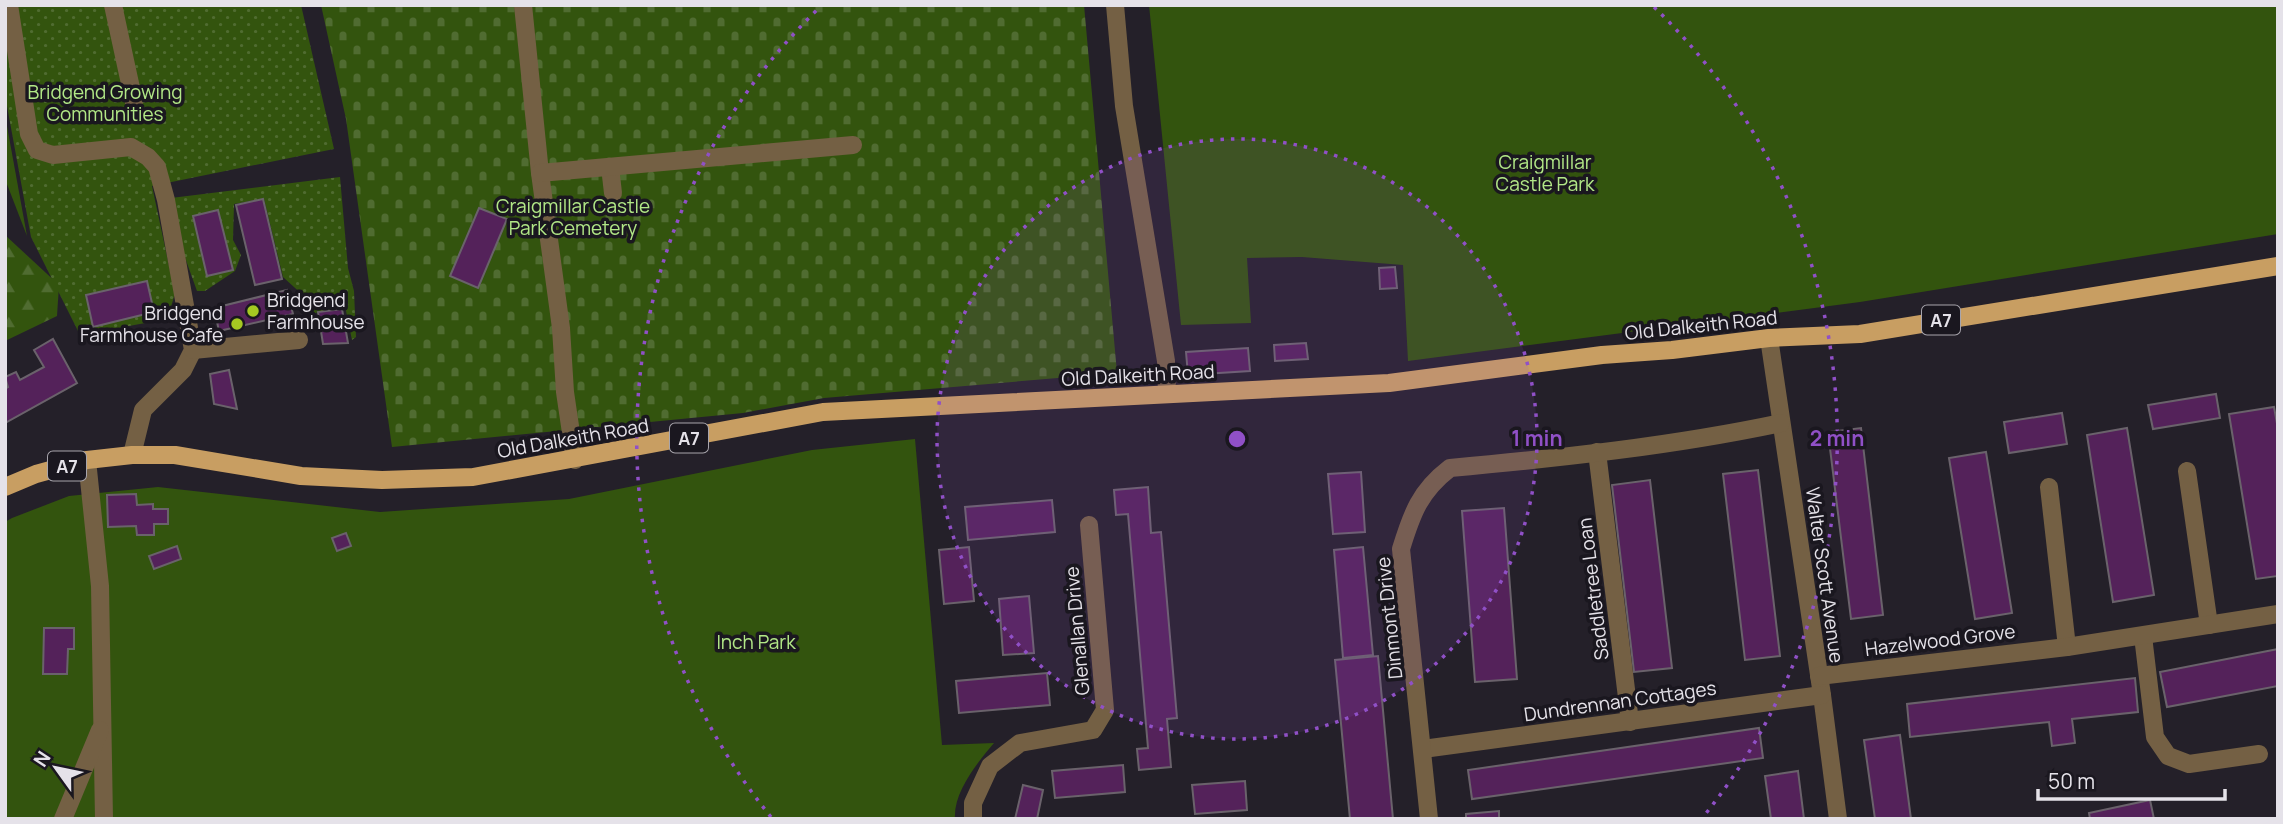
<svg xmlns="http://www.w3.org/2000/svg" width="2283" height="824" viewBox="0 0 2283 824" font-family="Manrope,sans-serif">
  <defs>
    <pattern id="forest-firs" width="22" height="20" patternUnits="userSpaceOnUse" patternTransform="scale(1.75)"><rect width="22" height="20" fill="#33540e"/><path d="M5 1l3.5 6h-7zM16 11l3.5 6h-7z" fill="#506c31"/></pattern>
    <pattern id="cemetery-stones" width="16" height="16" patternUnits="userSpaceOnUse" patternTransform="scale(1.75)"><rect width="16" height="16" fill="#33540e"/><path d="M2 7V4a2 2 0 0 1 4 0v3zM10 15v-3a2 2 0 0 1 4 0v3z" fill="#506c31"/></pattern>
    <pattern id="garden-dots" width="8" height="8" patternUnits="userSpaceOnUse" patternTransform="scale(1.75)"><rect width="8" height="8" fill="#33540e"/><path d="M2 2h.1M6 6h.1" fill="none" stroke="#506c31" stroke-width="1.8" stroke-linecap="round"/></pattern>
  </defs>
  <rect width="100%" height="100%" fill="#242029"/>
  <path fill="url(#forest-firs)" d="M5,235l54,50 -2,31 -52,25z"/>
  <path fill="url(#cemetery-stones)" d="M321,5h763l33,368 -293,25 -81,15 -351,34 -46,-328z"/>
  <g fill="#33540e">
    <path d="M1149,5h1129v229l-418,68 -452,59 -5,-96 -101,-8 -55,1 4,65 -70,2z"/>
    <path d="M5,115l22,121 -22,-57z"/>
    <path d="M915,439l27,306 52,-2c-16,19 -41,49 -39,76h-950v-297l7,-4 57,-22 89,-9 222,25 189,-13 243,-49z"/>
  </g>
  <g fill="url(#garden-dots)">
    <path d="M5,5h296l33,144 -182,37 23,108 -8,25 -87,16 -49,-98 -26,-142z"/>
    <path d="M340,177l8,91 6,23 2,46 -4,3 -7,-34 -38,9 -2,-18 -22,-20 -19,-78 -30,5 -1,36 8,15 -6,16 -30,20h-8l-19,-53 -7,-40z"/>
  </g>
  <g fill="#54225a" stroke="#6a626b" stroke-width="2">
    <path d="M263,199l19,80 -27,6 -19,-80z"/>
    <path d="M479,208l28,11 -29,69 -28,-12z"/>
    <path d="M218,210l15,60 -26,6 -14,-60z"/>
    <path d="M1395,267l2,21 -17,1 -1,-21z"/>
    <path d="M147,281l7,31 -61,15 -7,-32z"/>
    <path d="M287,290l6,24 -74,17 -5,-23z"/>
    <path d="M342,309l6,34 -25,1 -5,-32z"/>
    <path d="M53,339l24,44 -72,40v-34l3,-2 -3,-10 11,-5 4,8 24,-13 -10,-17z"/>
    <path d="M1306,343l2,16 -33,2 -1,-16z"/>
    <path d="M1248,348l2,23 -62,4 -2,-23z"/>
    <path d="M229,370l8,39 -23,-5 -4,-30z"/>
    <path d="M2216,394l4,24 -67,11 -5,-24z"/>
    <path d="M2274,407l4,22v147l-22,3 -27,-165z"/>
    <path d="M2062,413l5,31 -58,9 -5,-31z"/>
    <path d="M1861,428l22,187 -32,4 -23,-187z"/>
    <path d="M2127,428l27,167 -41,7 -26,-167z"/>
    <path d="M1986,452l26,161 -37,6 -26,-161z"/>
    <path d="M1758,470l22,186 -35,4 -22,-186z"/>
    <path d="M1361,472l4,60 -32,2 -5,-60z"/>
    <path d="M1650,480l22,188 -38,4 -22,-187z"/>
    <path d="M1148,487l3,46 10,-1 16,186 -10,1 4,48 -32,3 -2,-21 11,-1 -20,-234 -12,1 -2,-25z"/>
    <path d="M136,494l1,11 16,-1v5h15v15h-14v11h-17l-1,-9 -28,1 -1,-32z"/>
    <path d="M1052,500l3,32 -87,8 -3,-33z"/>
    <path d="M1504,508l13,171 -42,3 -13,-171z"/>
    <path d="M346,533l5,13 -14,5 -5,-13z"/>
    <path d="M177,546l4,13 -27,10 -5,-13z"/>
    <path d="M969,547l5,54 -30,3 -5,-54z"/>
    <path d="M1363,547l10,108 -30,3 -9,-108z"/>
    <path d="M1029,596l5,57 -31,2 -4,-56z"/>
    <path d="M44,628h30v21h-6l-1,25h-24z"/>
    <path d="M2278,649v37l-111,21 -7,-35z"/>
    <path d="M1378,656l15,163h-43l-15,-159z"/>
    <path d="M1047,673l3,32 -91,8 -3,-32z"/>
    <path d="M2135,678l3,34 -66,7 3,24 -23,3 -3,-24 -139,15 -3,-33z"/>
    <path d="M1759,728l4,30 -291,41 -4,-29z"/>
    <path d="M1900,735l11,84h-36l-11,-79z"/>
    <path d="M1123,765l2,27 -70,6 -3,-27z"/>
    <path d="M1798,771l6,48h-33l-6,-43z"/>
    <path d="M1245,781l2,29 -52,4 -3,-29z"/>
    <path d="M1023,785l20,5 -6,29h-22z"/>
    <path d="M2150,800l4,19h-64l-1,-6z"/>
    <path d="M1499,811v8h-33v-5z"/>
  </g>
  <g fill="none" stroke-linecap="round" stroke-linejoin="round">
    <g stroke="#746044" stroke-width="18">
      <path d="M9,5l20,129 8,16 16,5 78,-8 17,10 9,10 9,33 27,150 -10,20 -40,40 -11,45"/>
      <path d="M113,5l21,97"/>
      <path d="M523,5l17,168 21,155 4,64 10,68"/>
      <path d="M1115,5l9,101 42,255 1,33"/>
      <path d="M610,167l3,26"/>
      <path d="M540,173l313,-28"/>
      <path d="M1769,338l53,357 16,124"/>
      <path d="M193,350l106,-10"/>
      <path d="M1597,452l33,270"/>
      <path d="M87,460l13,126 4,233"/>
      <path d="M2187,471l22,154"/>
      <path d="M2049,487l18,160"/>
      <path d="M2143,636l12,101 13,19 21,8 70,-10"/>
      <path d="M1819,676l248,-29 211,-33"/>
      <path d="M1423,749l399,-54"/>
      <path d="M63,819l37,-89"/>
      <path d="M973,819v-16l17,-37 30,-23 73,-13 12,-20 -16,-185"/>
      <path d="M1429,819l-28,-270c11,-36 19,-58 49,-81 110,-10 222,-22 331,-45"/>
    </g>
    <path stroke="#c89e62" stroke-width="18" d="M5,487l31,-13 51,-14 45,-5h43l126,21 81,4 91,-3 350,-65 566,-29 213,-28 70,-5 97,-12 91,-4 418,-68"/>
  </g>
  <circle cx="1237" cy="439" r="300" fill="#9050c7" fill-opacity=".12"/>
  <g fill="none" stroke="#9050c7" stroke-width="3.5" stroke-dasharray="3.5 7">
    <circle cx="1237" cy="439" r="300"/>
    <path d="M771 817A600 600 0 0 1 820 7M1654 7A600 600 0 0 1 1703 817"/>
  </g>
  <g fill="#a5c822" stroke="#1a171f" stroke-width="2.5">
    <circle cx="253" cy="311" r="7"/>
    <circle cx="237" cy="324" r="7"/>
  </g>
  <g text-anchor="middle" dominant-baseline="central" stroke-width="7" stroke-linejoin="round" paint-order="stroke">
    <g fill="#1a171f" stroke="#a8a5ac" stroke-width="2">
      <rect x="1922" y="305.5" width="38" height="29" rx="5"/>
      <rect x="670" y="423.5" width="38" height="29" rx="5"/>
      <rect x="48" y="451.5" width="38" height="29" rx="5"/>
    </g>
    <g font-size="18" font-weight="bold" fill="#e5e2e9">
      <text x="1941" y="320">A7</text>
      <text x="689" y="438">A7</text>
      <text x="67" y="466">A7</text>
    </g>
    <g font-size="19" fill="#b2e887" stroke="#1a171f">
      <text x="105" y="92">Bridgend Growing<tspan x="105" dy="22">Communities</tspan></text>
      <text x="1545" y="162">Craigmillar<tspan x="1545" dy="22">Castle Park</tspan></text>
      <text x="573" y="206">Craigmillar Castle<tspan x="573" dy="22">Park Cemetery</tspan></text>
      <text x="756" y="642">Inch Park</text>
    </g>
    <g font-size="19" fill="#e5e2e9" stroke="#1a171f" text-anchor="start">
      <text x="267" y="300">Bridgend<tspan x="267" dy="22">Farmhouse</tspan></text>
      <text x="223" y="313" text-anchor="end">Bridgend<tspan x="223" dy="22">Farmhouse Cafe</tspan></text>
    </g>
    <g font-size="19" fill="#e5e2e9" stroke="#1a171f">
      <text transform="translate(1701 325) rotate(-6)">Old Dalkeith Road</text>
      <text transform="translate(1138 375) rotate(-3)">Old Dalkeith Road</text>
      <text transform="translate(573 438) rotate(-10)">Old Dalkeith Road</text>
      <text transform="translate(1825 575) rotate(82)">Walter Scott Avenue</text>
      <text transform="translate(1593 589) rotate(-97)">Saddletree Loan</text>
      <text transform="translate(1389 618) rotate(-96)">Dinmont Drive</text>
      <text transform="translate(1077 631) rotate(-95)">Glenallan Drive</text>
      <text transform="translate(1940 640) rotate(-7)">Hazelwood Grove</text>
      <text transform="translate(1620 701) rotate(-8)">Dundrennan Cottages</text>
    </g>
  </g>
  <circle cx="1237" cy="439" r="10" fill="#9050c7" stroke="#1a171f" stroke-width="3.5"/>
  <g font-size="21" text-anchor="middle" font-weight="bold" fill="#9050c7" stroke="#1a171f" stroke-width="7" stroke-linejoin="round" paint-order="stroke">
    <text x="1537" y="446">1 min</text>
    <text x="1837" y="446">2 min</text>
  </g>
  <rect width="2283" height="824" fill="none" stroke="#e5e2e9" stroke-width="14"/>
  <g transform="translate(56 768) rotate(303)" stroke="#1a171f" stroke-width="5" paint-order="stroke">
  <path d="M0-5L12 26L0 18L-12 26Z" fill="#e5e2e9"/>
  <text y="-10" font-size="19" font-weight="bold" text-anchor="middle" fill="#e5e2e9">N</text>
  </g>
  <path d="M2038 789v10h187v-10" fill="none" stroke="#e5e2e9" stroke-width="3.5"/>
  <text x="2048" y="789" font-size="21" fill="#e5e2e9" stroke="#1a171f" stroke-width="5" paint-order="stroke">50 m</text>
</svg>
